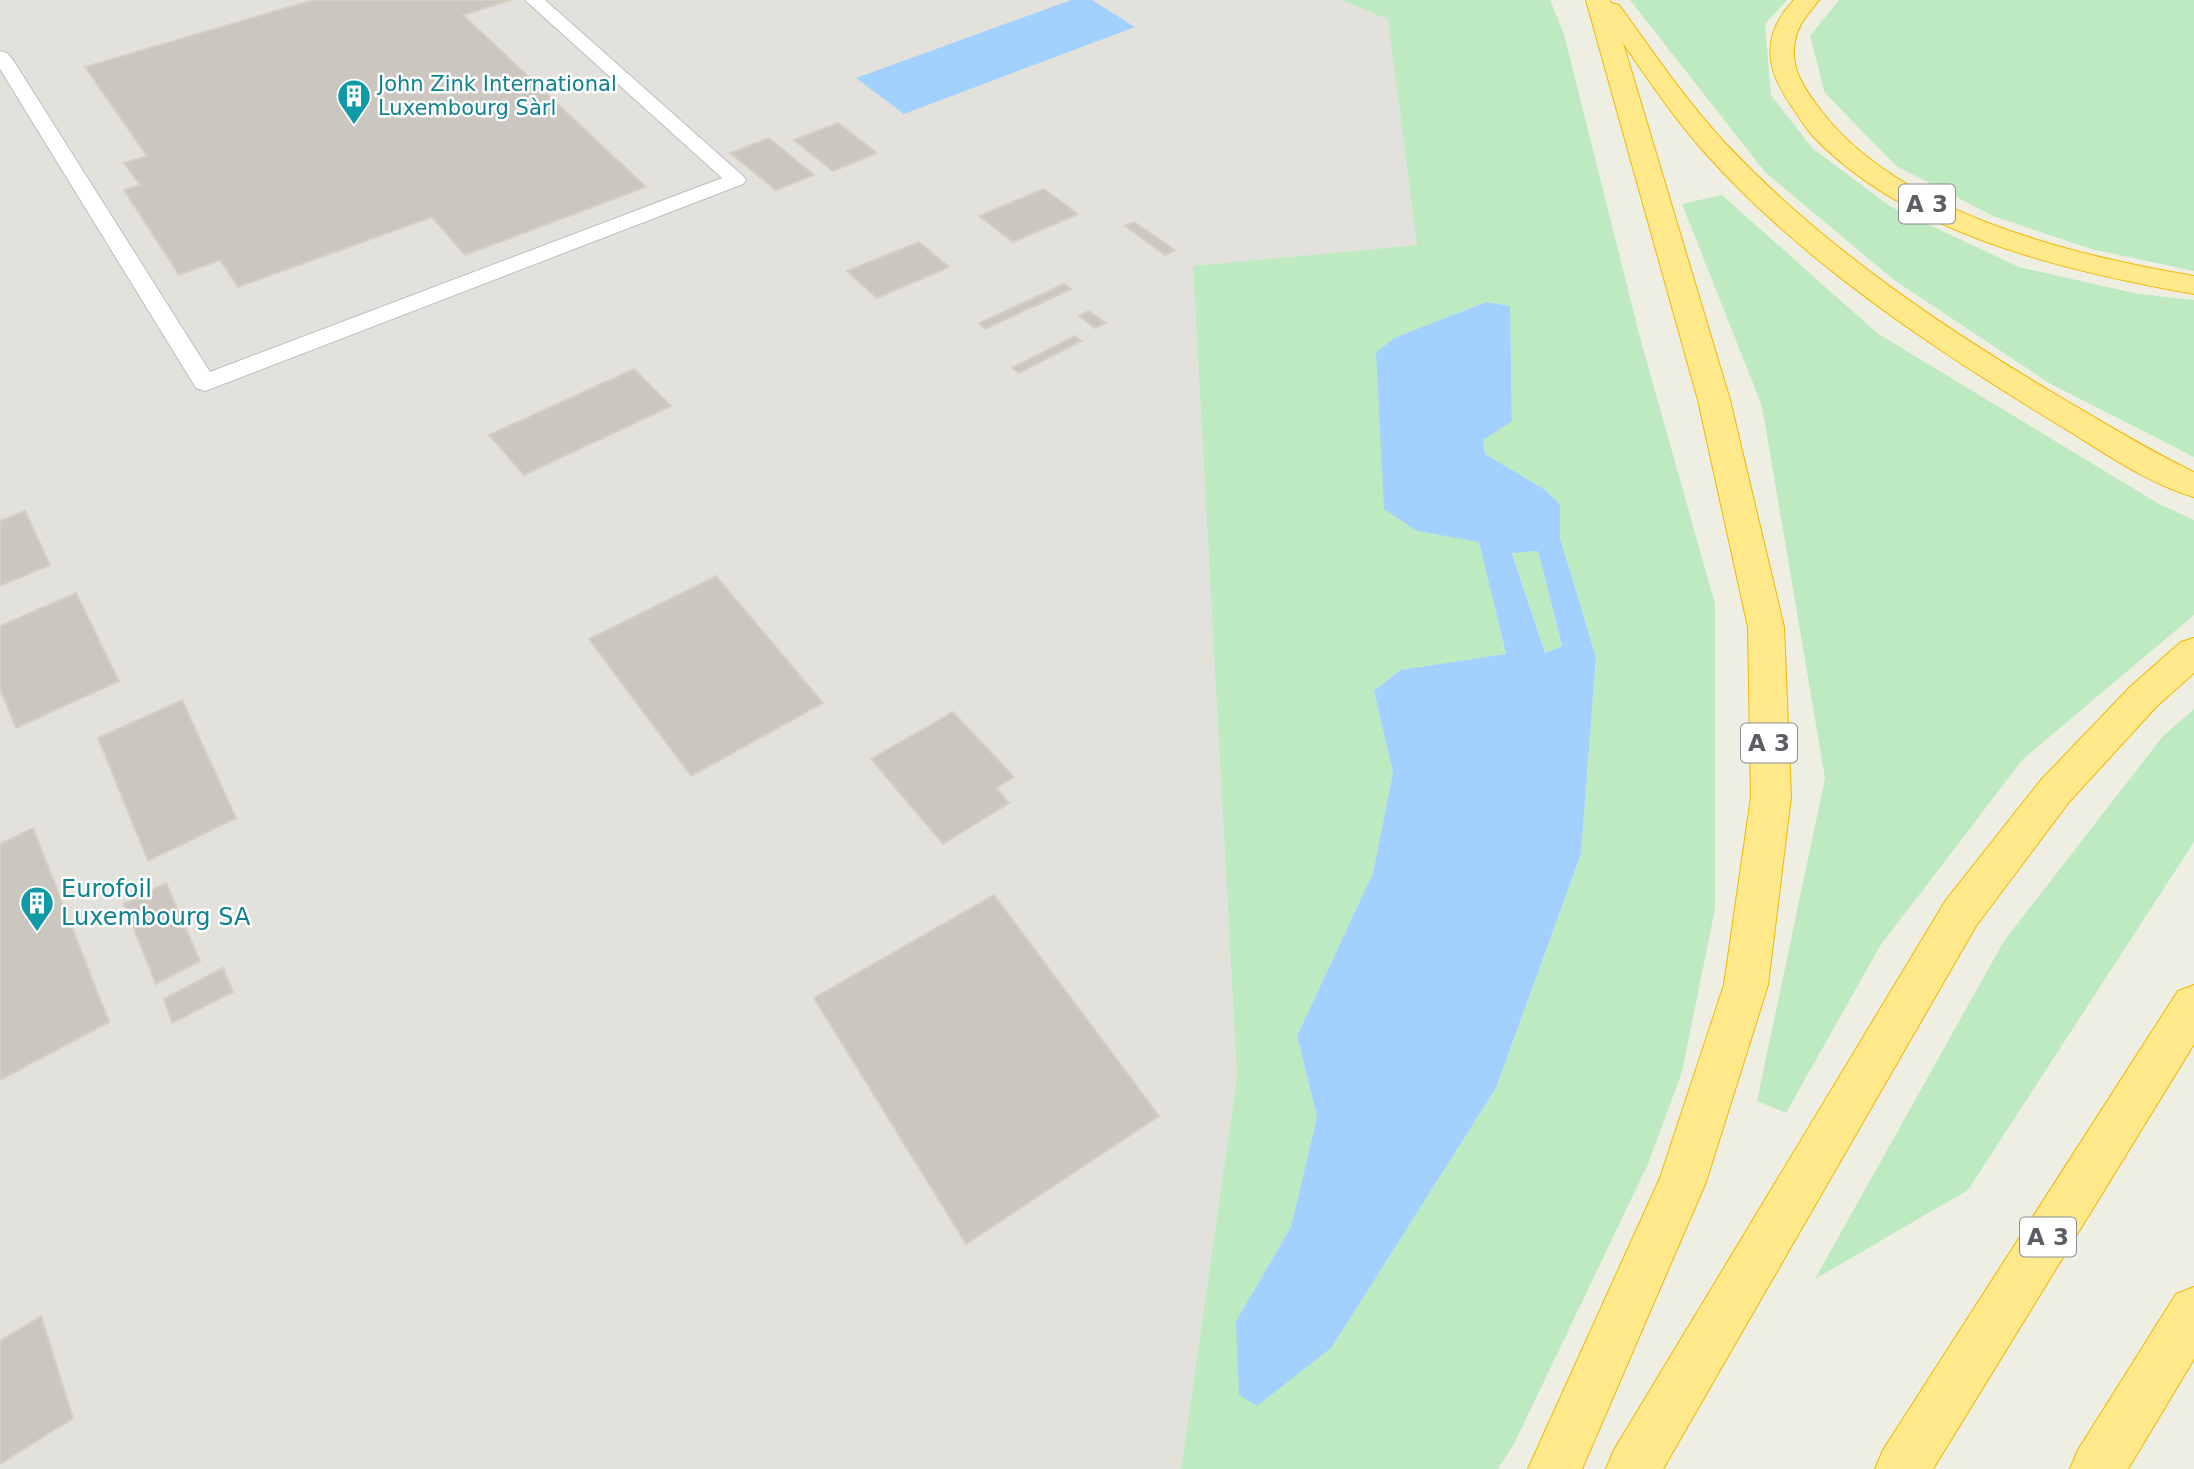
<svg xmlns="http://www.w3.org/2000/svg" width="2194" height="1469" viewBox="0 0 2194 1469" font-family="'DejaVu Sans',sans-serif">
  <rect width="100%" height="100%" fill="#efeee3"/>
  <path fill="#e3e1db" d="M0,0h1341l47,18 29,227 -224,21 44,810 -56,393h-1181z"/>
  <g fill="#bdeac0" fill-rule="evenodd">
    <path d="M1341,0h209l14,34 78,311 73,259v305l-33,163 -34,92 -134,280 -16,25h-317l56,-393 -44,-810 224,-21 -29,-226zM1486,302l24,4 2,114 -29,20 2,14 59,35 16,15v34l36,119 -15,197 -85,234 -164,259 -96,-26 55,-94 26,-110 -20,-81 76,-163 20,-100 -19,-82 26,-21 106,-15 -27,-114 -62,-10 -21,-194z"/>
    <path d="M1630,0h157l-22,24 6,71 41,53 79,59 128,60 119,27 56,6v157l-145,-74 -155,-103 -129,-108z"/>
    <path d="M1839,0h355v271l-103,-22 -98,-33 -97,-50 -71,-73 -15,-57z"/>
    <path d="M1722,195l155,138 282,171 35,16v95l-171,144 -143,187 -94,167 -29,-12 68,-323 -63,-372 -80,-202z"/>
    <path d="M1538,551l24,96 -17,6 -33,-101z"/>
    <path d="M2194,709v133l-226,348 -153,89 189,-338 159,-205z"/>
  </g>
  <g fill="#a3d1ff" fill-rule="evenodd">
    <path d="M1071,0h21l43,27 -231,87 -48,-36z"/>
    <path d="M1486,302l24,4 2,115 -29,19 2,14 59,35 16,15v34l36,119 -15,197 -85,234 -164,259 -75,59 -18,-11 -3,-74 55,-94 26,-110 -20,-81 76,-163 20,-100 -19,-82 26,-21 106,-16 -27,-112 -62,-11 -33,-22 -8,-157 20,-15zM1538,551l24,95 -17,7 -33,-100z"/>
  </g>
  <g fill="#cbc7c0" stroke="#d5d0c1" stroke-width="2">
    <path d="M313,0h198l-48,15 183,172 -181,68 -33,-38 -194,70 -18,-27 -41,15 -55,-85 16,-5 -16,-22 23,-7 -62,-89z"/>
    <path d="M838,123l39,30 -44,18 -39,-31z"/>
    <path d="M769,138l45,37 -38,15 -46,-37z"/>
    <path d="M1044,189l34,25 -65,28 -34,-26z"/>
    <path d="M1134,222l41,28 -10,5 -40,-29z"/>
    <path d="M919,242l30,25 -72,31 -30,-27z"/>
    <path d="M1064,284l7,5 -86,40 -6,-6z"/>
    <path d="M1089,311l17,12 -11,5 -16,-12z"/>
    <path d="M1075,336l6,5 -62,32 -7,-5z"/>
    <path d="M634,369l37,37 -147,69 -35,-40z"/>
    <path d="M25,511l25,54 -50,21v-65z"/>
    <path d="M716,576l107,127 -132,73 -102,-137z"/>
    <path d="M76,593l43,88 -103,47 -16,-39v-63z"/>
    <path d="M182,700l54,118 -88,43 -50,-123z"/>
    <path d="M953,712l61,65 -18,11 13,15 -66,41 -72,-85z"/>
    <path d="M33,828l76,194 -109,58v-236z"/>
    <path d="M166,883l34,78 -44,23 -32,-80z"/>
    <path d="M994,895l165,221 -193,128 -152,-246z"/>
    <path d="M223,968l10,24 -61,31 -8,-24z"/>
    <path d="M41,1316l32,102 -73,46v-123z"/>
  </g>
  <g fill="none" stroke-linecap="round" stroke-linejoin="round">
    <g stroke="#bbbdc3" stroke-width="2">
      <path id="service" d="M525,0h20l198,176 3,4 -3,4 -538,207 -9,-3 -3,-5 -193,-314v-18l7,2 6,7 197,312 512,-194z"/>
    </g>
    <g stroke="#f2b700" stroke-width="2">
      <g id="motorway">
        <path d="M1586,0h24l1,3 8,2c34,47 67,96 107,139 96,102 214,182 334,253 44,26 88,53 134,75v25c-49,-14 -96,-49 -140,-75 -124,-76 -250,-159 -348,-268 -31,-35 -57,-73 -83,-111l107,357 54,227 7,170 -23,188 -62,197 -124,287h-54l132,-291 64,-193 27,-188 -3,-170 -50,-227z"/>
        <path d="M1794,0h25c-10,14 -21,23 -24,41 -5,25 7,44 21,63 77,108 254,151 378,172v18c-129,-23 -289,-60 -382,-159 -8,-9 -14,-20 -21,-30 -26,-37 -30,-70 3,-105z"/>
        <path d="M2194,638v35l-37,33 -88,96 -93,124 -313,543h-57l8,-19 332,-550 95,-120 90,-94 50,-44z"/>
        <path d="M2194,985v59l-261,425h-58l8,-19 295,-459z"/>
        <path d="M2194,1287v72l-66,110h-58l8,-19 98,-156z"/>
      </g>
    </g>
    <use href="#service" fill="#fff" fill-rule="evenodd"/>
    <use href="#motorway" fill="#ffe98a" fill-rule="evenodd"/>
  </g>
  <defs>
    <g id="building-pin" transform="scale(1.75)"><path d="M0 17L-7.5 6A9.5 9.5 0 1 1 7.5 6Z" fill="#0f9aa8" stroke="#fff"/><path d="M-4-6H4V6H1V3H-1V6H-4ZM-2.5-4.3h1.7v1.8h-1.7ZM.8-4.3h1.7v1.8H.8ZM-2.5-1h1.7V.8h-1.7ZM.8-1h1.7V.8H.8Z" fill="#fff"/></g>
  </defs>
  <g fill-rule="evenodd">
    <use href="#building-pin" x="354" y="96"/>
    <use href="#building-pin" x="37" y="903"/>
  </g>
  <g text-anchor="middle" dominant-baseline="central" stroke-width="5" stroke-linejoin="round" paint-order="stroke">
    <g font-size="21" fill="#0d838f" stroke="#fff" text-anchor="start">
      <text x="378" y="84">John Zink International<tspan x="378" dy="24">Luxembourg Sàrl</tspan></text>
    </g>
    <g fill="#fff" stroke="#8c8f93" stroke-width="2">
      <rect x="1899" y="184.5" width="56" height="39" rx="5"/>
      <rect x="1741" y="723.5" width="56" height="39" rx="5"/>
      <rect x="2020" y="1217.5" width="56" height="39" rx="5"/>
    </g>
    <g font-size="23" font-weight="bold" fill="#5b5f65">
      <text x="1927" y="204">A 3</text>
      <text x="1769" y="743">A 3</text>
      <text x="2048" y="1237">A 3</text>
    </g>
    <g font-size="24" fill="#0d838f" stroke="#fff" text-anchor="start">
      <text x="61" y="889">Eurofoil<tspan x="61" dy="28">Luxembourg SA</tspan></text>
    </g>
  </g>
</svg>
